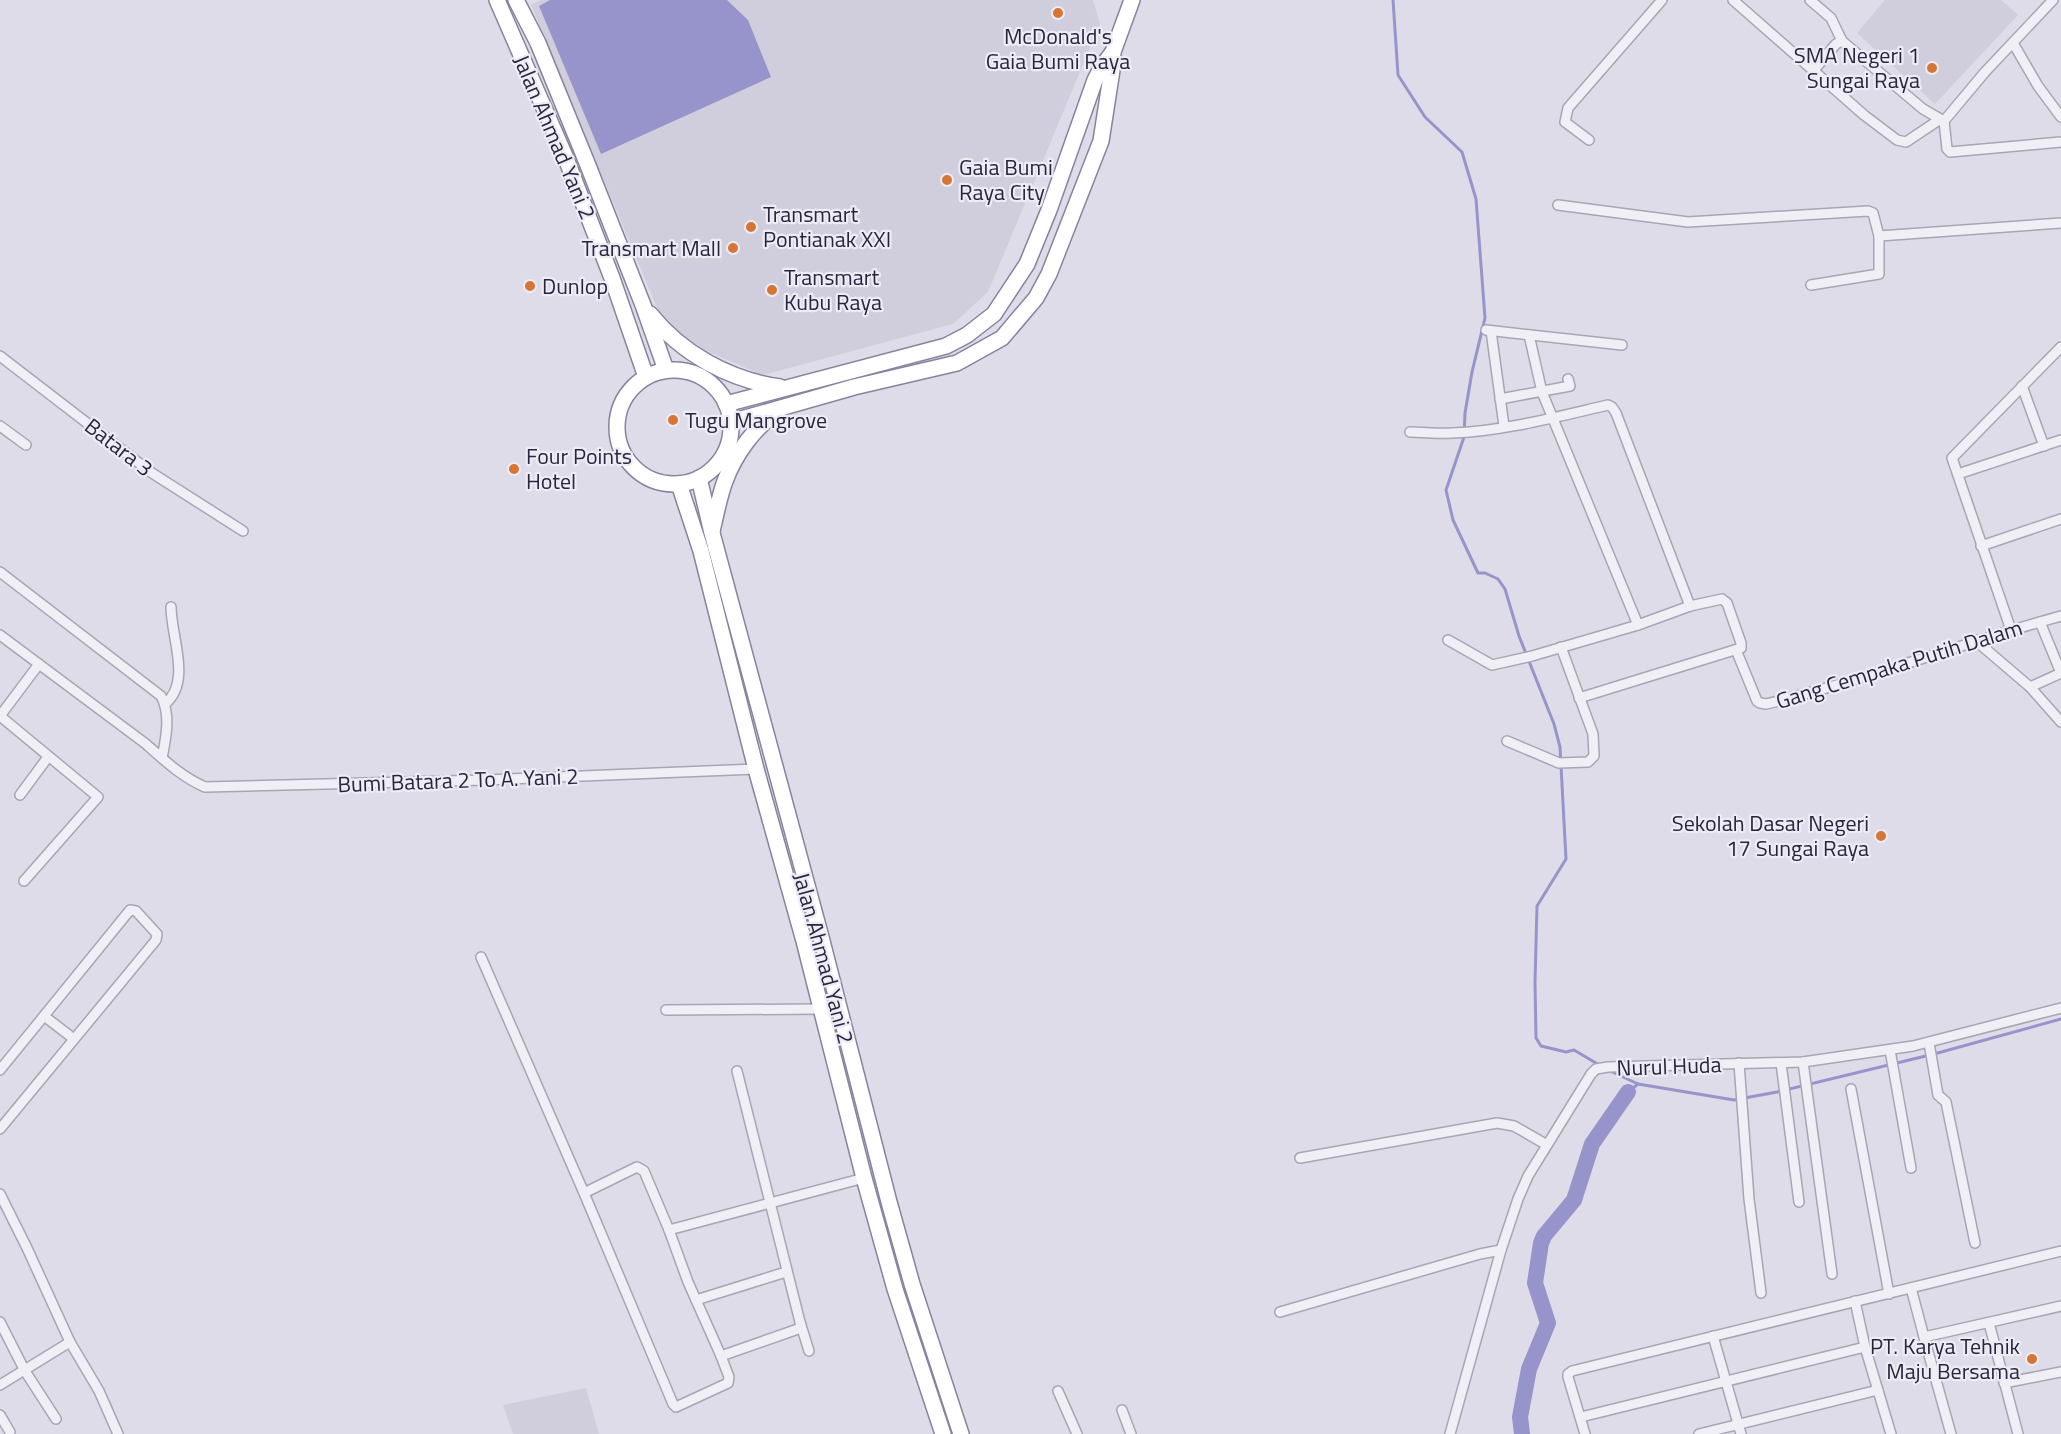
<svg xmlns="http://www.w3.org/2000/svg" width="2061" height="1434" viewBox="0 0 2061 1434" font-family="'Titillium Web',sans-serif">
  <rect width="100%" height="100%" fill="#dedce8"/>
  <g fill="#d0cedd">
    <path d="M541,0h552l7,24 -112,268 -35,32 -190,51 -78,-33 -20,-15 -134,-322z"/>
    <path d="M1885,0h116l17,15 -83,89 -78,-71z"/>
    <path d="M586,1388l13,46h-86l-10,-29z"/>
  </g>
  <path fill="#9794cb" d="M550,0h177l21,20 23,57 -170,77 -62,-148z"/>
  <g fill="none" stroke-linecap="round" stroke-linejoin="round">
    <g stroke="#9794cb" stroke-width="3">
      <path d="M1393,0l5,75 27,42 37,35 14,47 9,119 -13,54 -7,41 -1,24 -18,53 7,30 25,53h7l13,6 7,10 14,47 35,88 6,23 6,112 -29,47 -2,76 1,56 5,8 25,6 8,-2 27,16"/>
      <path d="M1606,1069l32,15"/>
      <path d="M1628,1092l10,-8 96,16 43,-8 157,-38 127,-35"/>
    </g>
    <path stroke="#9794cb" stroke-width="16" d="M1522,1434l-2,-17 9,-48 19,-46 -13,-40 6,-40 3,-7 30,-36 18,-56 36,-52"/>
    <g stroke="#a8a5b5" stroke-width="12">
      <g id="minor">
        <path d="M1733,0l131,115 33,25 9,2 33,-22"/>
        <path d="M1810,0l21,18 11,23"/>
        <path d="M2053,0l-68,72 -41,49 3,28 3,3 111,-10"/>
        <path d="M2013,43l25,43 23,31"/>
        <path d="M1814,70l22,-26 6,-3 81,68 19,11"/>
        <path d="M1589,140l-24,-18 3,-14 94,-108"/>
        <path d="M1558,205l130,17 180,-11 5,2 6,23v38l-68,11"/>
        <path d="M1879,236l182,-13"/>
        <path d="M1486,330l136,15"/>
        <path d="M1491,331l13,95"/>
        <path d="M1529,335l13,57 96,233"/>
        <path d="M0,356l152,117 91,58"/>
        <path d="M2022,386l22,60"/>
        <path d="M1500,399l70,-13 -2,-7"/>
        <path d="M0,426l26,19"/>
        <path d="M1410,432c14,0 28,2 42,1 48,-1 108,-17 156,-28l4,2 4,6 74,193"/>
        <path d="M1958,474l103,-34"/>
        <path d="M1981,546l80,-27"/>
        <path d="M0,572l161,124c10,19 5,42 1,62"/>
        <path d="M2011,630l-59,-172 109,-111"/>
        <path d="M0,635l146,109c19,17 36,33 59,43l281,-7 270,-11"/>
        <path d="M1448,640l44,25 40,-9 106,-31 52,-19 32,-7 5,4 14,40v5l-162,50"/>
        <path d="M1975,640l55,47 31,35"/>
        <path d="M1736,650l21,51 3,2 6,1c100,-24 196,-61 295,-88"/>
        <path d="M2030,687l31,-14 -21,-51"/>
        <path d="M165,704c27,-22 6,-67 6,-97"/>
        <path d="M0,716l98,81 -74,84"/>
        <path d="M0,716l39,-52"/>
        <path d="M1507,741l52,22 29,-1 6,-6 -1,-22 -32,-87"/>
        <path d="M20,795l28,-38"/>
        <path d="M481,957l103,236 89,211 3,3 52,-24 1,-6 -8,-21 -33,-74 -19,-52 -25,-59 -7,-4 -53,26"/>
        <path d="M666,1010l155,-1"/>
        <path d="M44,1016l30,23"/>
        <path d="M1929,1043l9,52 8,7 29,141"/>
        <path d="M1890,1050l21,118"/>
        <path d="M1803,1062l29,212"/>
        <path d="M1739,1063l10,136 12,94"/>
        <path d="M1781,1063l18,139"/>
        <path d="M0,1070l130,-160 6,1 21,23 -1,6 -156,189"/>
        <path d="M1851,1089l38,205"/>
        <path d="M1300,1158l197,-35 17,3 33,19"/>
        <path d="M0,1194l27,54 43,94 29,49 19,43"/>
        <path d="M669,1230l195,-52"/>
        <path d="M1911,1288l13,49 137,-31"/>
        <path d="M696,1300l90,-28"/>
        <path d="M1855,1301l10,46 26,87"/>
        <path d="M1280,1312l200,-58 21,-4"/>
        <path d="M0,1322l25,49 31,48"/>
        <path d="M800,1322l9,29"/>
        <path d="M1989,1323l29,111"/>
        <path d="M1713,1336l28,98"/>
        <path d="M1924,1337l27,97"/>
        <path d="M721,1356l77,-27 3,-3 -64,-255"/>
        <path d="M2004,1383l57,-11"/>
        <path d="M0,1385l70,-43"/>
        <path d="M1058,1391l19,43"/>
        <path d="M1122,1410l9,24"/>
        <path d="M0,1415l10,17"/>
        <path d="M1581,1417l284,-70"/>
        <path d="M1450,1434l51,-184 17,-51 10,-23 63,-102 5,-5 12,-2 195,-5 110,-16 148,-38"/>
        <path d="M1585,1434l-17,-57v-3l4,-3 489,-120"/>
        <path d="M1699,1434l179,-44"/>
      </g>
    </g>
    <g stroke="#87839f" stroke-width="18">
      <g id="highway">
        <path d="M497,0l68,156 47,122 34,99"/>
        <path d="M516,0l22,43 49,120 56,142 23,65"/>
        <path d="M650,314c32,40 80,66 130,73"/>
        <circle cx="674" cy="427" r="57"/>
        <path d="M726,404l220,-58 21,-11 27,-21 33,-50 22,-54 46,-130 8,-15 10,-13"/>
        <path d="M731,422l123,-35 103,-24 45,-25 34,-40 13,-24 52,-133 11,-71 1,-18 19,-52"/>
        <path d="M699,478l13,55 109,404 68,265 23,82 49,150"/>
        <path d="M679,484l22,67 55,218 48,172 60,237 31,111 48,145"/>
        <path d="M712,531c4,-16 7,-34 13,-50 10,-27 29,-53 53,-70"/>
      </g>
    </g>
    <use href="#minor" stroke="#f0eff6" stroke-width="9"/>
    <use href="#highway" stroke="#fff" stroke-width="15"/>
  </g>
  <g fill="#d77537" stroke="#edecf5" stroke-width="2">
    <circle cx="1058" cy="13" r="6"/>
    <circle cx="1932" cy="68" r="6"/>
    <circle cx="947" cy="180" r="6"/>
    <circle cx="751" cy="227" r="6"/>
    <circle cx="733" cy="248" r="6"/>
    <circle cx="530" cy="286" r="6"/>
    <circle cx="772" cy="290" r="6"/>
    <circle cx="673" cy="420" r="6"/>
    <circle cx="514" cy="469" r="6"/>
    <circle cx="1881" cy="836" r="6"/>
    <circle cx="2032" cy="1359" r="6"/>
  </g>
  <g text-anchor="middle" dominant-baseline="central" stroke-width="4.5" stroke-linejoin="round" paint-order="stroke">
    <g font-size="22" fill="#2a253f" stroke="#edecf5" text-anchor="start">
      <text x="1058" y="36" text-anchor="middle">McDonald's<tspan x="1058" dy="25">Gaia Bumi Raya</tspan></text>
      <text x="1920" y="55" text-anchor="end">SMA Negeri 1<tspan x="1920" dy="25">Sungai Raya</tspan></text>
      <text x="959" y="167">Gaia Bumi<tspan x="959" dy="25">Raya City</tspan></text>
      <text x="763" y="214">Transmart<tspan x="763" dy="25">Pontianak XXI</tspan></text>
      <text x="721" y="248" text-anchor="end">Transmart Mall</text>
      <text x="784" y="277">Transmart<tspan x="784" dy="25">Kubu Raya</tspan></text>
      <text x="542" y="286">Dunlop</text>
      <text x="685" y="420">Tugu Mangrove</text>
      <text x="526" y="456">Four Points<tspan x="526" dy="25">Hotel</tspan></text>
      <text x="1869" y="823" text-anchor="end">Sekolah Dasar Negeri<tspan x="1869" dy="25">17 Sungai Raya</tspan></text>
      <text x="2020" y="1346" text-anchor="end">PT. Karya Tehnik<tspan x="2020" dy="25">Maju Bersama</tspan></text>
    </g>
    <g font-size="22" fill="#2a253f" stroke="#edecf5">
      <text transform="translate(555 137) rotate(67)">Jalan Ahmad Yani 2</text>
      <text transform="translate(119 447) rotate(38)">Batara 3</text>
      <text transform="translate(1899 664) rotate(-17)">Gang Cempaka Putih Dalam</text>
      <text transform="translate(458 780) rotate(-2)">Bumi Batara 2 To A. Yani 2</text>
      <text transform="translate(824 958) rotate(75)">Jalan Ahmad Yani 2</text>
      <text transform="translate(1669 1066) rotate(-2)">Nurul Huda</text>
    </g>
  </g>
</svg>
